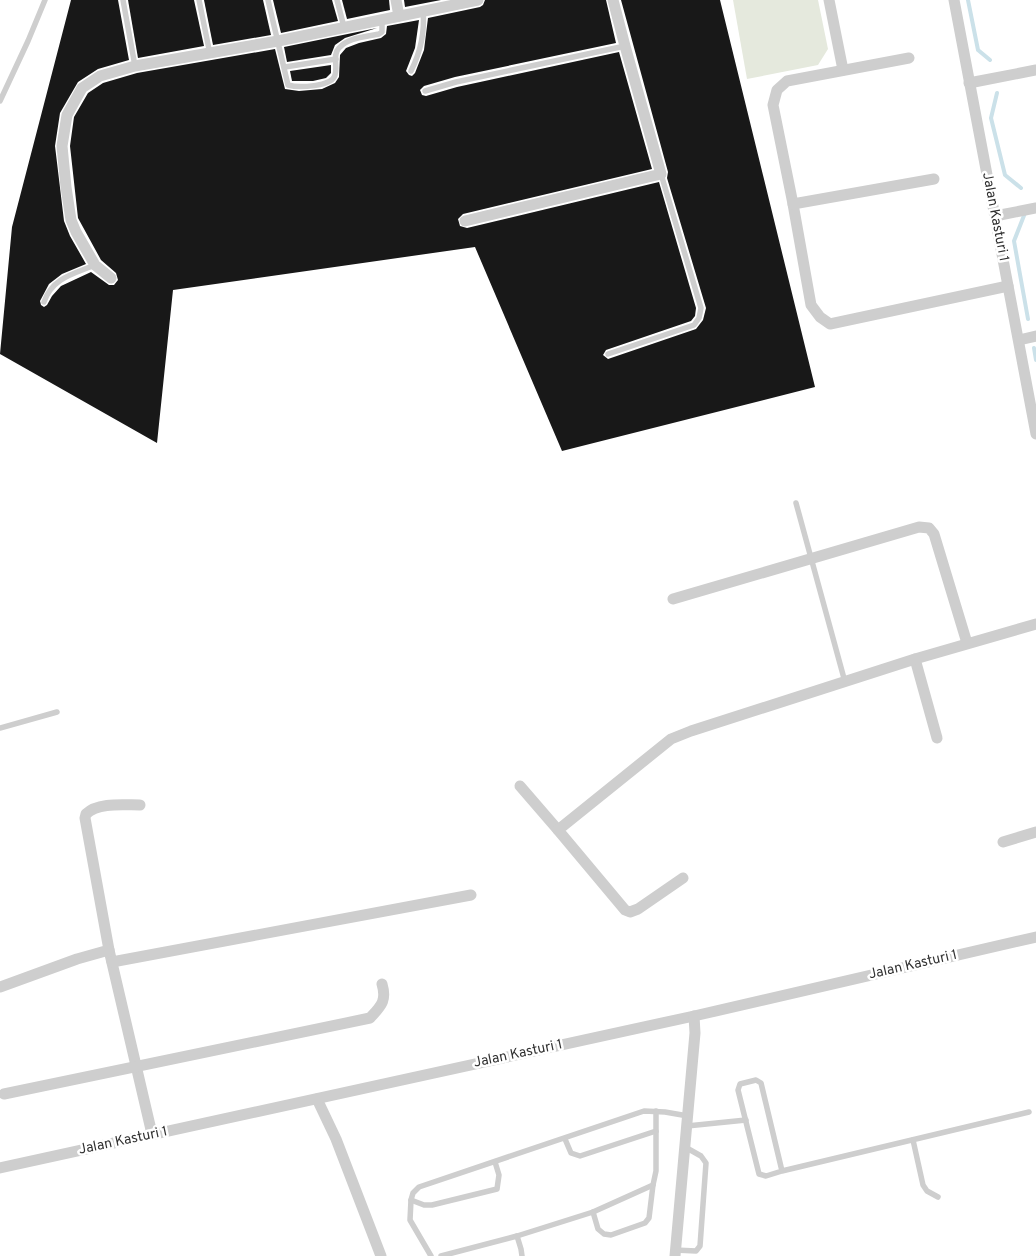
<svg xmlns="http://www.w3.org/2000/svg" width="1036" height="1256" viewBox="0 0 1036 1256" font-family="Overpass,sans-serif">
  <rect width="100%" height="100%" fill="#fff"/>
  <path fill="#e5e9dd" d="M733,0h85l10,49 -10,16 -71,14z"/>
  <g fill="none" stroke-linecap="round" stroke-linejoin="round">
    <g stroke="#cbe1e9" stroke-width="4">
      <path d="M968,0l10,50 12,10"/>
      <path d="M997,93l-6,25 14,57 16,13"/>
      <path d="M1025,213l-11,28 14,78"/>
      <path d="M1034,348l2,12"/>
    </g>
  </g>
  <g fill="#181818">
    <path d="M71,0h47l11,60 -31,9 -20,13 -18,31 -5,33 9,75 6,15 16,28 -24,10 -13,10 -9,17 1,4 3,2 3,-2 5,-9 9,-10 30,-14 18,13h5l4,-5 -2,-7 -15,-13 -23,-42 -8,-72 4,-29 14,-24 15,-10 34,-10 138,-24 10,40 14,2 23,-2 13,-6 4,-6 1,-22 6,-7 13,-5 22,-5 5,-4 1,-8 32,-6 -4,28 -9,23 3,4 3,1 3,-3 9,-23 4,-32 52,-11 3,-2 2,-5h121l10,43 -161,34 -31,9 -4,4 2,5 4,1 31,-9 162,-35 33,117 -189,45 -5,5 2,7 7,2 192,-46 37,126 -1,8 -4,5 -85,29 -3,5 5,4 88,-30 7,-9 3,-12 -39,-130 1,-6 -47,-172h99l95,387 -253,64 -87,-204 -302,43 -16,153 -157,-89 12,-127z"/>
    <path d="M128,0h66l10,46 -66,12z"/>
    <path d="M204,0h59l8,35 -58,10z"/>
    <path d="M273,0h59l6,21 -57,12z"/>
    <path d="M342,0h47l1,10 -43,9z"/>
    <path d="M404,0h37l-36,7z"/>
    <path d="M377,28l-32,10 -10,7 -4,10 -44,7 -3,-15z"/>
    <path d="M331,65v8l-5,5 -13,3h-21l-2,-10z"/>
  </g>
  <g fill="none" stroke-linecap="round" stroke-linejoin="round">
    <g stroke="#cecece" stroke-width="5.5">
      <path d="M123,0l12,66"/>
      <path d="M199,0l11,54"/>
      <path d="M268,0l20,85c10,3 44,2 47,-10 3,-9 -3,-20 4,-27 10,-11 27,-11 40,-14l3,-2v-13"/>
      <path d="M337,0l7,27"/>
      <path d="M285,67l51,-8"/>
      <path d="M411,71c10,-20 14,-39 12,-60"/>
      <path d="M425,91l31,-9 169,-36"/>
      <path d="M0,101l28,-60 17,-41"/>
      <path d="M44,302c8,-24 29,-28 51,-37"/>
      <path d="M608,354l86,-29 5,-7 2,-10 -40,-134"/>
      <path d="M796,503l49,179"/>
      <path d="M0,728l57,-16"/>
      <path d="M687,1126l59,-6"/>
      <path d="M565,1139l6,14 9,3 76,-25"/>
      <path d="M913,1140l10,45 4,6 11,6"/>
      <path d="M782,1171l-21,-88 -5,-3 -16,4 -2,6 21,84 7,2 16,-5 247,-59"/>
      <path d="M411,1200l13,5h8l65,-16 2,-14 -4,-13"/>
      <path d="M593,1212l5,17 6,5 7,1 34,-12 4,-5 4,-33"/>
      <path d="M517,1236l4,13 1,7"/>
      <path d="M675,1250l21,1 4,-5 6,-83 -5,-7 -16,-9"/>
      <path d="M431,1256l-21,-36 1,-20 2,-7 6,-6 225,-76 21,1 23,4"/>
      <path d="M441,1256l76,-20 76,-24 60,-27 3,-14v-60"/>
    </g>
    <g stroke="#cecece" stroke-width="11">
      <path d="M396,0l3,16"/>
      <path d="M829,0l14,70"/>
      <path d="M954,0l82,434"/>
      <path d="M909,58l-122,23 -10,9 -4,15 20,99 18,101 9,12 10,7 178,-38"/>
      <path d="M969,83l67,-13"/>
      <path d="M793,204l141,-25"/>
      <path d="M995,216l41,-8"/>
      <path d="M465,221l196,-47 -36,-128 -12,-46"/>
      <path d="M111,278l-16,-13 -19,-33 -5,-12 -5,-33 -4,-41 5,-31 15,-27 18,-12 35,-10 143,-25 200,-41"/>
      <path d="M1019,340l17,-4"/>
      <path d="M673,599l246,-72 10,1 5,6 33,109"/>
      <path d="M915,659l22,79"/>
      <path d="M520,786l38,44"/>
      <path d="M140,805c-16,0 -42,-3 -54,9l-1,4 24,132 43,184"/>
      <path d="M1003,842l33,-10"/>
      <path d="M683,878l-45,31 -8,3 -5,-2 -67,-80 113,-91 20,-8 224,-72 121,-35"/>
      <path d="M112,962l359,-67"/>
      <path d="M0,987l77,-28 32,-9"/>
      <path d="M4,1094l366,-76c11,-12 17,-17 12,-34"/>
      <path d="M317,1099l19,40 45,117"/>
      <path d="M0,1168l694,-152 342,-79"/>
      <path d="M675,1256l20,-223 -1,-17"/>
    </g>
  </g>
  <g text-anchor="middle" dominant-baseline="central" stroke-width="5" stroke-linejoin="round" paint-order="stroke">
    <g font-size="14" fill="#313131" stroke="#fff">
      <text transform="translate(995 217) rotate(79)">Jalan Kasturi 1</text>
      <text transform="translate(913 965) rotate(-13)">Jalan Kasturi 1</text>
      <text transform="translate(518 1054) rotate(-12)">Jalan Kasturi 1</text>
      <text transform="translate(123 1141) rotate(-12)">Jalan Kasturi 1</text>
    </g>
  </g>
</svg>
